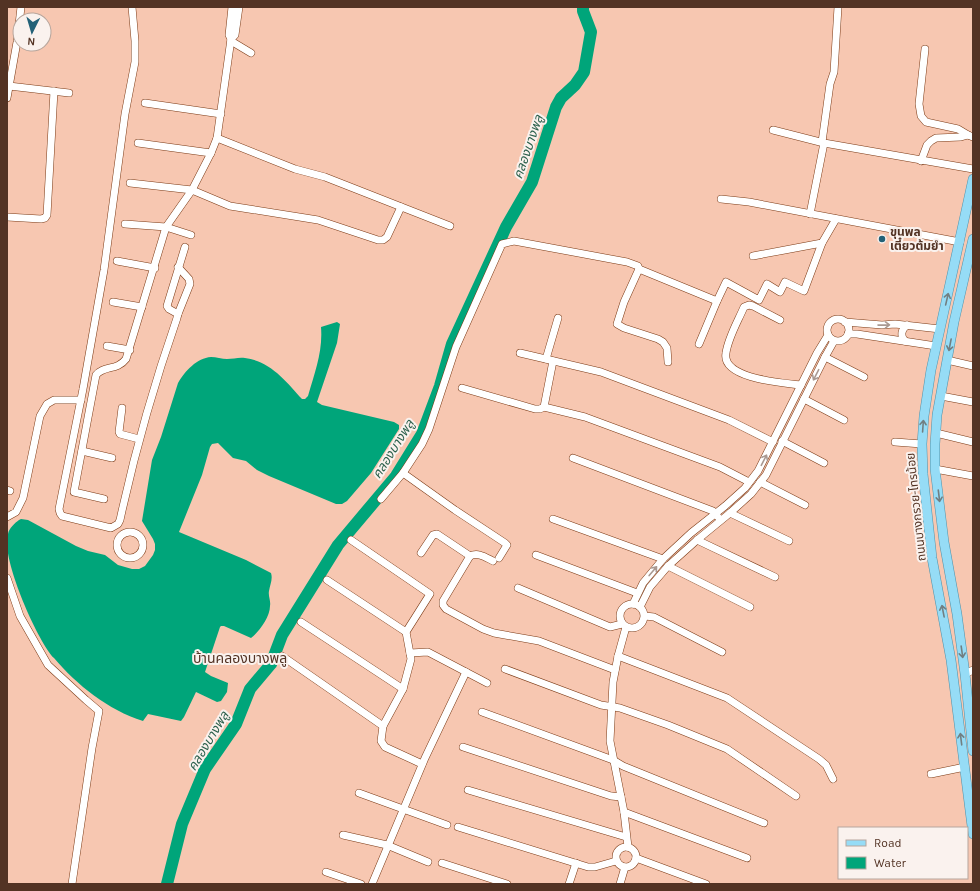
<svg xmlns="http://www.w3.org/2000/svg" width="980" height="891" viewBox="0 0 980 891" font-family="Karla,'Noto Sans Thai',sans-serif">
  <rect width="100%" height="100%" fill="#f7c7b1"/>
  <path fill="#00a57a" d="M337,322l3,2 -3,19 -20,59 5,3 72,17 5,3v4l-28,44 -24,28 -5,3h-6l-67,-28 -12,-6 -11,-9 -13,-3 -15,-15 -6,1 -2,3 -8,28 -23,57 67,28 25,13c2,6 -1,12 -2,18 -1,5 2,10 1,15 0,11 -11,26 -19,32l-27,-12h-3l-1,1 -15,45 6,4 17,7 -1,9 -6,9 -4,1 -21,-10 -12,25 -3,4 -33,-7 -5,7c-35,-11 -66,-36 -89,-63 -17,-18 -54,-102 -46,-124 1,-6 7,-11 11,-14l2,-1 7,1 48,26 12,5 17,4 13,10 14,4h7l6,-3 8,-11 2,-5v-6l-2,-5 -11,-18 10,-61 9,-23 17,-54c7,-12 19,-25 33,-26 5,0 11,2 16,2 6,0 12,-2 18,-1 25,3 41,23 57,41h3l3,-3c7,-24 15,-45 13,-69z"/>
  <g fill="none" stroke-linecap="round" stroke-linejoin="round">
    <path stroke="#00a57a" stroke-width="12" d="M167,884l15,-60 23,-55 31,-45 14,-35 21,-25 11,-29 56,-90 58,-69 26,-42 18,-48 12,-42 54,-117 26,-45 24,-75 5,-9 14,-13 9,-13 7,-40 -8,-21v-4"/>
    <g stroke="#7c3a15" stroke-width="8">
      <g id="minor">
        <path d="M132,7l3,34v21l-10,52 -21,156 -21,119 -24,120 1,4 2,3 49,12 7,-4 2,-4c15,-69 34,-136 57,-202l1,-4 -9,-5 -2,-3 18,-59"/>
        <path d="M232,7l-3,28 2,4 4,-4 4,-28"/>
        <path d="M231,41l20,12"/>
        <path d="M925,49l-6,55 2,12 5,6 32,7 10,6"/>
        <path d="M9,86l60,7"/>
        <path d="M7,98l10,-56 4,-35"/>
        <path d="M145,103l76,11"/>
        <path d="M773,130l51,13 149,26"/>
        <path d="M217,138l78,31 30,8 125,49"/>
        <path d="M822,142l8,-58 4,-12 4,-65"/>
        <path d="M138,143l73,10"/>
        <path d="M921,161l6,-16 4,-4 5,-3 25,-1 7,-2 5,2"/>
        <path d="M130,183l62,7 38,16 88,14 60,20h5l4,-3 14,-30"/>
        <path d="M721,199l28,3 211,40"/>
        <path d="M810,214l14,-71"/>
        <path d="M7,217l34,2 4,-1 2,-3 7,-124"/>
        <path d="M125,224l41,3 25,8"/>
        <path d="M753,256l69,-13 14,-24"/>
        <path d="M117,261l38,7"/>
        <path d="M639,269l78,32 9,-19 33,18 8,-16 13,8 5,-10 19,9 18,-48"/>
        <path d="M113,302l29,5"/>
        <path d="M178,314l12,-30 -1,-5 -11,-12"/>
        <circle cx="838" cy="330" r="11"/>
        <path d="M780,320l-27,-14 -4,-1 -5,2c-6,14 -16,31 -18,46 -5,26 58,30 75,32"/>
        <path d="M845,322l37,3 13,-1 45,5"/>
        <path d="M848,334h9l79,12"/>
        <path d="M905,341c-5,-5 -4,-11 2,-16"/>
        <path d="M699,344l18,-43"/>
        <path d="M107,346l23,4"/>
        <path d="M520,353l81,19 128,48 44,22"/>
        <path d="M825,357l39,20"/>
        <path d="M546,359l12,-41"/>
        <path d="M947,360l26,6"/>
        <path d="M462,388l73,21h5l4,-2 9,-46"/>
        <path d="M941,396l32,6"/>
        <path d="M804,399l40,21"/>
        <path d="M544,407l41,10 135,50 29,15"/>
        <path d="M122,408l-3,24 1,2 19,5"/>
        <path d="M936,433l37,9"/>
        <path d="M782,441l42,22"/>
        <path d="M895,442l27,2"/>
        <path d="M82,451l30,7"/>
        <path d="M573,458l140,53 5,6"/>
        <path d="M935,469l38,7"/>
        <path d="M403,473l52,37 50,33 2,2 -8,13"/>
        <path d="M760,482l45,23"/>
        <path d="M7,490l3,1"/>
        <path d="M104,499l-30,-7 22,-117c8,-10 21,-4 30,-16l40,-132 26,-37 19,-37 6,-15 14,-99"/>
        <path d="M381,499l22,-26 19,-29 7,-15 27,-82 46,-103 12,-3 113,21 11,4 1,3 -15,33 -7,22 7,4 34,11 5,3 4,6 1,14"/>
        <path d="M730,513l59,28"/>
        <path d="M7,517l9,-5 7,-14 17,-82 7,-12 7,-4h27"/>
        <path d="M553,519l110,40"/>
        <circle cx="130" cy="545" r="13"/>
        <path d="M351,540l79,54 -24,38 5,27 -8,30 -20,37 -2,15 4,6 37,17"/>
        <path d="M697,540l78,37"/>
        <path d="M421,553l12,-18 4,-1 33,22"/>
        <path d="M536,555l101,38"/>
        <path d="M493,561c-8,-4 -15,-9 -23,-5l-27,45v4l3,4 37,20 11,4 45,8 76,29"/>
        <path d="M668,566l82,41"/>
        <path d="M7,578l13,38 28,49 38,35 13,11 -7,37 -20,136"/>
        <path d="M327,580l79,52"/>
        <path d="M518,588l92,39 12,-3"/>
        <circle cx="632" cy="616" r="12"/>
        <path d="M633,604l10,-21 20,-24 28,-26 34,-27 20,-18 13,-17 59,-118 11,-18"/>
        <path d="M640,607l10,-20 18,-21 29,-26 33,-27 21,-19 15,-19 59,-118 9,-16"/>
        <path d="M645,616l9,1 68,35"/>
        <path d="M301,622l102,67"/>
        <path d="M626,627l-8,29 -5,26 -3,59 14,71 4,35"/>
        <path d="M410,653l18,-1 59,31"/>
        <path d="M282,656l101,70"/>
        <path d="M618,656l109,42 92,61 7,6 7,14"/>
        <path d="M505,669l96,36 19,3 48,17 59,24 69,47"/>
        <path d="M965,674l8,-4"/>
        <path d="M482,712l131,48 10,6 141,57"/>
        <path d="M463,747l148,49 10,1"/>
        <path d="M931,774l34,-7"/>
        <path d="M468,790l158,47"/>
        <path d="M359,793l88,32"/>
        <path d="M624,812l123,46"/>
        <path d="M458,827l130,40h7l21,-6"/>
        <path d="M343,835l44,10 41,17"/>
        <circle cx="626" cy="857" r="10"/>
        <path d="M636,858l70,26"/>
        <path d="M442,863l65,21"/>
        <path d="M326,872l35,12"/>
        <path d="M372,884l53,-126 41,-86"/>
        <path d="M569,884l7,-21"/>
        <path d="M620,884l5,-17"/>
      </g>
    </g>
    <g stroke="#5192a9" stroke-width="10">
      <g id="major">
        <path d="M973,179l-42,191 -7,46 -2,28 1,30 9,84 19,102 22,174"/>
        <path d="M973,239l-19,83 -17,93 -2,29v25l9,73 13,72 8,60 8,77"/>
      </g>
    </g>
    <use href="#minor" stroke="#fff" stroke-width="7"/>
    <use href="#major" stroke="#96dcf6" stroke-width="9"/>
  </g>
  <defs><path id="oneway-shaft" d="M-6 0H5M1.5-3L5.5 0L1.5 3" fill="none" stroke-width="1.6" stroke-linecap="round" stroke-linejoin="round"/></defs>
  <g stroke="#717f82">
    <use href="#oneway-shaft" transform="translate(947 299) rotate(-77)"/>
    <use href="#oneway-shaft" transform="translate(950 345) rotate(101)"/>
    <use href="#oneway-shaft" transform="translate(923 426) rotate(-86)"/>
    <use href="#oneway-shaft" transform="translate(939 496) rotate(83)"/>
    <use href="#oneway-shaft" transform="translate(943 611) rotate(-101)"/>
    <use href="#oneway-shaft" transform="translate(962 652) rotate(82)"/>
    <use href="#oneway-shaft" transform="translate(961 739) rotate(-97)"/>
  </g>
  <g stroke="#a99992">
    <use href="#oneway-shaft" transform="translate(884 325) rotate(-1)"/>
    <use href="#oneway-shaft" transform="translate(816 375) rotate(117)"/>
    <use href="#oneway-shaft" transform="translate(764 460) rotate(-63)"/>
    <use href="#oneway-shaft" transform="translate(653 571) rotate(-50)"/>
  </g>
  <circle fill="#236177" stroke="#faf2ee" stroke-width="1.5" cx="882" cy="239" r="4"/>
  <g text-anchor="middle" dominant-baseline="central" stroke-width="4" stroke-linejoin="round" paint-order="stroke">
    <g font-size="12" font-weight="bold" fill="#533324" stroke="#faf2ee" text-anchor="start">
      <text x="890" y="232">ขุนพล<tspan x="890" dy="14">เตี๋ยวต้มยำ</tspan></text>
    </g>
    <g font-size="12" fill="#533324" stroke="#faf2ee">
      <text transform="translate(916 507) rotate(-96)">ถนนบางกรวย-ไทรน้อย</text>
    </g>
    <g font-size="13" font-style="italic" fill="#2c604c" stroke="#faf2ee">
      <text transform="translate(528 147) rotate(-71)">คลองบางพลู</text>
      <text transform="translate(393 449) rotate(-58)">คลองบางพลู</text>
      <text transform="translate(208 741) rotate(-59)">คลองบางพลู</text>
    </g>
    <g font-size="14" fill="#533324" stroke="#faf2ee">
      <text x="240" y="658">บ้านคลองบางพลู</text>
    </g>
  </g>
  <rect width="980" height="891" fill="none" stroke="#533324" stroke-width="16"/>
  <rect x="838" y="827" width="130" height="52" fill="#faf2ee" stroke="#b7a69d"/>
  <rect x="846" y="840" width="20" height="6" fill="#96dcf6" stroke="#b7a69d"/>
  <text x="874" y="847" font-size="12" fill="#533324">Road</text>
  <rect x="846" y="857" width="20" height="12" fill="#00a57a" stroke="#b7a69d"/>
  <text x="874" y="867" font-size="12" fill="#533324">Water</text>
  <g transform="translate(32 32) rotate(185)"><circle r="19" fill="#faf2ee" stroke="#b7a69d"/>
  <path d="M0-3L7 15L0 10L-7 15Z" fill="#236177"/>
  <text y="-6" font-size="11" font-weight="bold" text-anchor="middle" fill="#533324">N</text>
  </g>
</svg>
